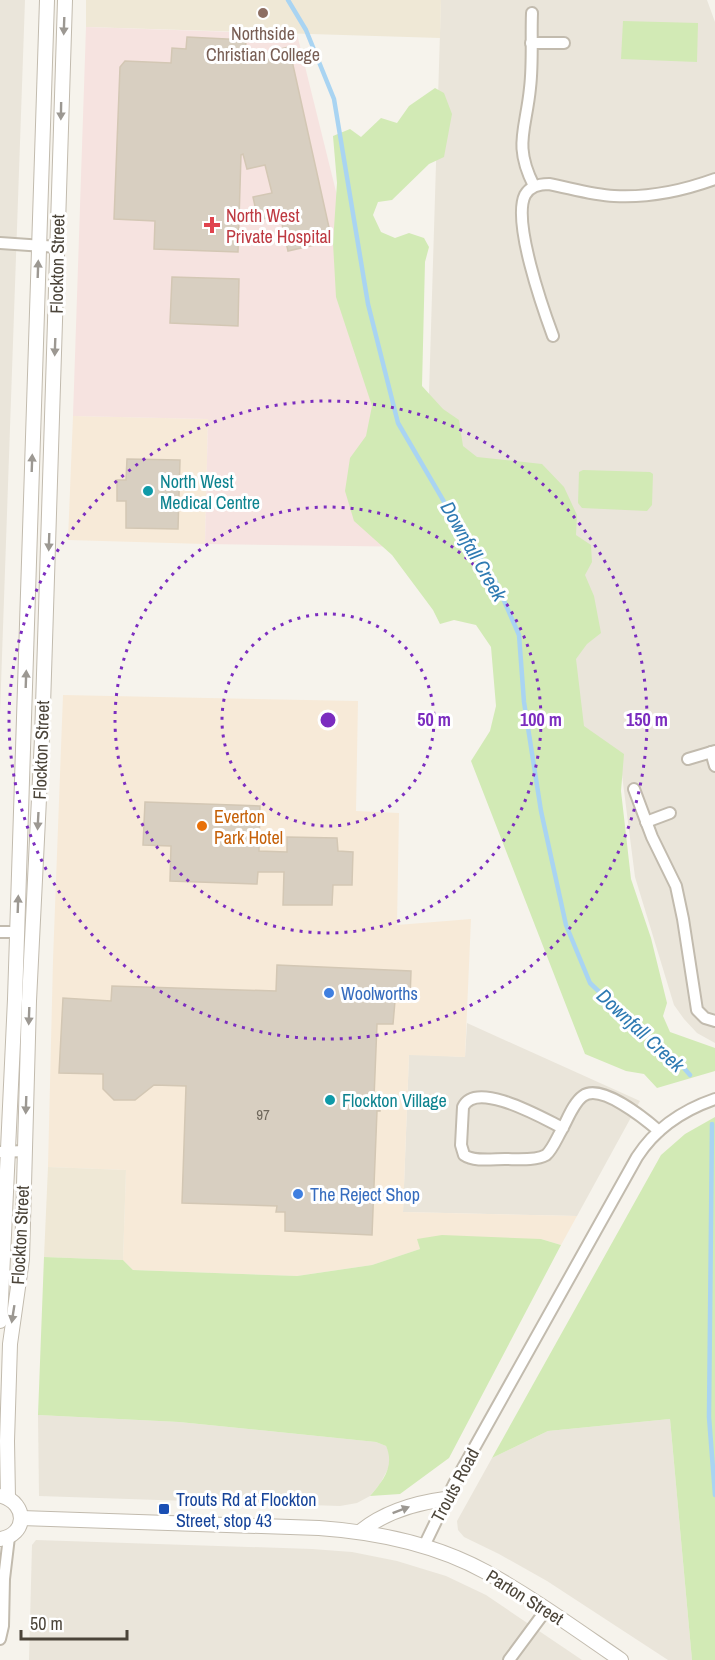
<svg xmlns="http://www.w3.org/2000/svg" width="715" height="1660" viewBox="0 0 715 1660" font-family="'Archivo Narrow',sans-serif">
  <rect width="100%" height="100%" fill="#f6f3ec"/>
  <g fill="#eae5da">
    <path d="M0,0h25l-25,713z"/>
    <path d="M441,0h266l8,22v1021l-18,-10 -13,-14 -10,-14 -39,-128 -13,-102 -41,13 -154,-329z"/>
    <path d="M467,1023l173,78 -63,115 -174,-4 6,-158 56,3z"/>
    <path d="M38,1415l141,7 197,20 10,4 5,10 -2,11 -9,17 -10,12 -13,7 -17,3 -301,-10z"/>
    <path d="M670,1419l22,241h-24l-121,-79 -48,-27 -35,-17 -6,-7 -1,-9 35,-63 56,-27z"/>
    <path d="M36,1540l276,9 40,3 45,9 49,15 40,19 96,65h-553l3,-115z"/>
  </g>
  <g fill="#f7ead8">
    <path d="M73,416l135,3 -3,125 -137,-4z"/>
    <path d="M63,695l295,6 -2,110 43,2 -2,112 74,-6 -6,138 -56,-2 -6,157 174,4 -16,29 -20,-6h-123l2,10 -48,16 -75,11 -164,-6 -10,-10 3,-90 -78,-3 5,-207z"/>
  </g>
  <g fill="#efe8d6">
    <path d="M86,0h355l-1,38 -354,-11z"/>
    <path d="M48,1167l78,3 -3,90 -79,-3z"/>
  </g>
  <path fill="#f6e3e0" d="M86,27l211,7 127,513 -219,-3 3,-125 -135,-3z"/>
  <g fill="#d2eab5">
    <path d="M623,21l75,2 -1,39 -76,-3z"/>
    <path d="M435,88l9,5 8,21 -8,43 -15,7 -37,36 -14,2 -5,13 8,17 14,6 14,-5 15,5 5,9 -4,15 -3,124 21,23 16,11 4,26 14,11 65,7 22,23 13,28 -1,20 15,10 1,17 -7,13 9,21 7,37 -14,11 -11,15 8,67 40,28 -3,37 10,88 20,59 16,65 -4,13 7,16 45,16v23l-58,17 -13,-14 -18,-3 -41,-17 -114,-293 19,-30 6,-25 -5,-59 -15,-22 -22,-5 -14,4 -7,-14 -41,-55 -38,-34 -9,-30 5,-33 16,-22 6,-30 -36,-109 -3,-54 4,-60 -4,-47 17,-7 11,8 20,-19 16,5 12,-17z"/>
    <path d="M583,470l67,2 3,2 -1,31 -5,6 -65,-3 -4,-5 1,-31z"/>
    <path d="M715,1117v543h-23l-22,-241 -122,12 -56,27 169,-303 24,-21z"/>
    <path d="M442,1235l99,4 20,6 -112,213 -49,36 -30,2c13,-15 25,-30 16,-50l-10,-4 -197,-20 -141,-7 6,-158 79,3 10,10 164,6 75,-11 48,-16 -3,-10z"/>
  </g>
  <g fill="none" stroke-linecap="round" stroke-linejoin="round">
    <g stroke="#a9d4f2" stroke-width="4.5">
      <path d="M288,0l18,30 28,69 34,205 30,119 62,106 35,51 24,55 5,67 17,109 25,114 24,58 42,40 44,36 14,16"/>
      <path d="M712,1124l-3,293 6,78"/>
    </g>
  </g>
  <g fill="#d8cfc1" stroke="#d3c7b4" stroke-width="1.5">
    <path d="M187,37l59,3 -1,18 44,-11 43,194 -44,10 -8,-36 -22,5 -5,-23 19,-4 -7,-28 -18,4 -4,-15 -2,1 -3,97 -84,-3 1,-28 -41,-2 6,-152 5,-6 46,2 1,-15 14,1z"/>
    <path d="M172,277l67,2 -1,47 -68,-3z"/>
    <path d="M127,459l53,1 -2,69 -52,-1v-27h-9v-21h9z"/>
    <path d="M145,802l115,4 -1,45 28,1v-15l50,1 1,13 15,1 -1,33h-19l-1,20h-49l1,-33h-26l-1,12 -87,-3 1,-35 -28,-1z"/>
    <path d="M277,965l134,6 -1,29 -15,1 -2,23h-16l-3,74h6v13h-3l-5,124 -87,-4v-19h-9l1,-6 -95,-3 4,-117 -32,-1 -19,15h-21l-11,-11v-15l-44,-1 4,-75 48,3 1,-15 164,5z"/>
  </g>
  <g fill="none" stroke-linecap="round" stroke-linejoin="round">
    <g stroke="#c2bbae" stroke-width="14">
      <g id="minor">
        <path d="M532,13c-1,25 1,50 -2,75 -4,42 -17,57 4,98"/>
        <path d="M531,43h33"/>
        <path d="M0,243l58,4"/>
        <path d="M553,336c-10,-27 -41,-115 -28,-141 5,-9 14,-11 24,-11 21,4 43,11 65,12 35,2 68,-5 101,-17"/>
        <path d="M711,752l4,14"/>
        <path d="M688,759l27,-8"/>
        <path d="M634,789l18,48 24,49 7,33 14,91 8,8 10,3"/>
        <path d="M646,822l24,-9"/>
        <path d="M0,932h16"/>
        <path d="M563,1128c-19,-9 -87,-49 -100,-21l-2,38 3,10c10,7 29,4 41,4 11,0 31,2 41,-4 6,-5 11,-17 15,-24 6,-10 12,-28 22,-35 18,-13 62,23 76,35"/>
        <path d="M0,1152l24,-1"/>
        <path d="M424,1546l30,-62 183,-327c18,-28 46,-47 78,-58"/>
        <path d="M0,1639l3,-13 1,-47 5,-42"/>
        <path d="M509,1660l37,-50"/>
      </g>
    </g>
    <g stroke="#c2bbae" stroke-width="16">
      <g id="tertiary">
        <path d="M0,1321l15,-322 32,-999"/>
        <path d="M8,1498l-1,-57 3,-97 12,-85 7,-258 13,-263 23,-738"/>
        <path d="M21,1518l298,10c58,4 116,16 167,44 47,26 91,58 135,88"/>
        <path d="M361,1531c24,-19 54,-28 84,-32"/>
        <path d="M0,1539c27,-4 28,-35 2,-43"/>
      </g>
    </g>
    <use href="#minor" stroke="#fff" stroke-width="10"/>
    <use href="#tertiary" stroke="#fff" stroke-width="14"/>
  </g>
  <defs><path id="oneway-solid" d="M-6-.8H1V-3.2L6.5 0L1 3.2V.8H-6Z" transform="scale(1.5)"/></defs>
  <g fill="#9c9892">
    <use href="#oneway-solid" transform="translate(64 26) rotate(92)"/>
    <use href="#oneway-solid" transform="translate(61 111) rotate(91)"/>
    <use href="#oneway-solid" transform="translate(38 269) rotate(-88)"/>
    <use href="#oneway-solid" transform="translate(55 347) rotate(92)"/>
    <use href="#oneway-solid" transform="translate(32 463) rotate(-88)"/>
    <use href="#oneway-solid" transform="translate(49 542) rotate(92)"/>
    <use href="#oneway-solid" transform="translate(26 679) rotate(-88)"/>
    <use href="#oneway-solid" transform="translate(38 821) rotate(93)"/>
    <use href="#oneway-solid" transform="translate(18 904) rotate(-88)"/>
    <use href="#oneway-solid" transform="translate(29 1016) rotate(92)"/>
    <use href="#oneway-solid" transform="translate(26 1105) rotate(92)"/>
    <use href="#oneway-solid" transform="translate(13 1314) rotate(99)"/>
    <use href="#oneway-solid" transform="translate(401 1510) rotate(-21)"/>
  </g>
  <g fill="none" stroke="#7b2cbf" stroke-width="3" stroke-dasharray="3 6">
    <circle cx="328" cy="720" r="106"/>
    <circle cx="328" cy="720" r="213"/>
    <circle cx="328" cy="720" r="319"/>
  </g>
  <circle fill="#8d6e63" stroke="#fff" stroke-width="2" cx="263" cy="13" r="6"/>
  <path fill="#e0444e" stroke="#fff" stroke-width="2" d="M209 216h6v6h6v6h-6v6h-6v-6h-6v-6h6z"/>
  <g fill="#0f9aa8" stroke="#fff" stroke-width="2">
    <circle cx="148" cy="491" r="6"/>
    <circle cx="330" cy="1100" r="6"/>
  </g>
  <circle fill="#e8710a" stroke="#fff" stroke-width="2" cx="202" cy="826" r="6"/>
  <g fill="#3f7fe0" stroke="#fff" stroke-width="2">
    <circle cx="329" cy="993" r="6"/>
    <circle cx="298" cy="1194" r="6"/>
  </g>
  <rect fill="#1a4fb4" stroke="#fff" stroke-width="2" x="158" y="1503" width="12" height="12" rx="3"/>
  <g text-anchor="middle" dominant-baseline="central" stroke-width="6" stroke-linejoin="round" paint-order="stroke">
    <g font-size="15" fill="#6e675b">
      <text x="263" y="1114">97</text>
    </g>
    <g font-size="18" fill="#785e54" stroke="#fff">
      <text x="263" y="33">Northside<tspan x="263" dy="21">Christian College</tspan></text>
    </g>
    <g font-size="18" fill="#be3a42" stroke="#fff" text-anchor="start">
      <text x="226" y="215">North West<tspan x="226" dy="21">Private Hospital</tspan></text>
    </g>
    <g font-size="18" fill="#4b4439" stroke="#fff">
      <text transform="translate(57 264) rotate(-89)">Flockton Street</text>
      <text transform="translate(41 750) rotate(-88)">Flockton Street</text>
      <text transform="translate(20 1235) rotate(-87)">Flockton Street</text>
      <text transform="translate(455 1485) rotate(-62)">Trouts Road</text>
      <text transform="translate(525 1597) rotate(32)">Parton Street</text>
    </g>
    <g font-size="18" fill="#0d838f" stroke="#fff" text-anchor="start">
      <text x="160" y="481">North West<tspan x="160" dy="21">Medical Centre</tspan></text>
      <text x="342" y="1100">Flockton Village</text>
    </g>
    <g font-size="18" fill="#c56008" stroke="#fff" text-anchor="start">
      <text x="214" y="816">Everton<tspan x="214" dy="21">Park Hotel</tspan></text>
    </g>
    <g font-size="18" fill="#366cbe" stroke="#fff" text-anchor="start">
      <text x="341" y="993">Woolworths</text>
      <text x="310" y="1194">The Reject Shop</text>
    </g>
    <g font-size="18" fill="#164399" stroke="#fff" text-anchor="start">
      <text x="176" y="1499">Trouts Rd at Flockton<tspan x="176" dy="21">Street, stop 43</tspan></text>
    </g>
    <g font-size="20" font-style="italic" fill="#2e7ab2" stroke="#fff">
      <text transform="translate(474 551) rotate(60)">Downfall Creek</text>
      <text transform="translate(641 1030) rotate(43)">Downfall Creek</text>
    </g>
  </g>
  <circle cx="328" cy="720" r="9" fill="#7b2cbf" stroke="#fff" stroke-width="3"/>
  <g font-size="18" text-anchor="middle" font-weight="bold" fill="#7b2cbf" stroke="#fff" stroke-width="6" stroke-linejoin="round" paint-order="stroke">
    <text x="434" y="726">50 m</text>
    <text x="541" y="726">100 m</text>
    <text x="647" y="726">150 m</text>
  </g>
  <path d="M21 1630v9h106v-9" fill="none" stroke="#4b4439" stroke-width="3"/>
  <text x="30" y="1630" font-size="18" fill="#4b4439" stroke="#ffffff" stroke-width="4.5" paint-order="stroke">50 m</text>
</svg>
